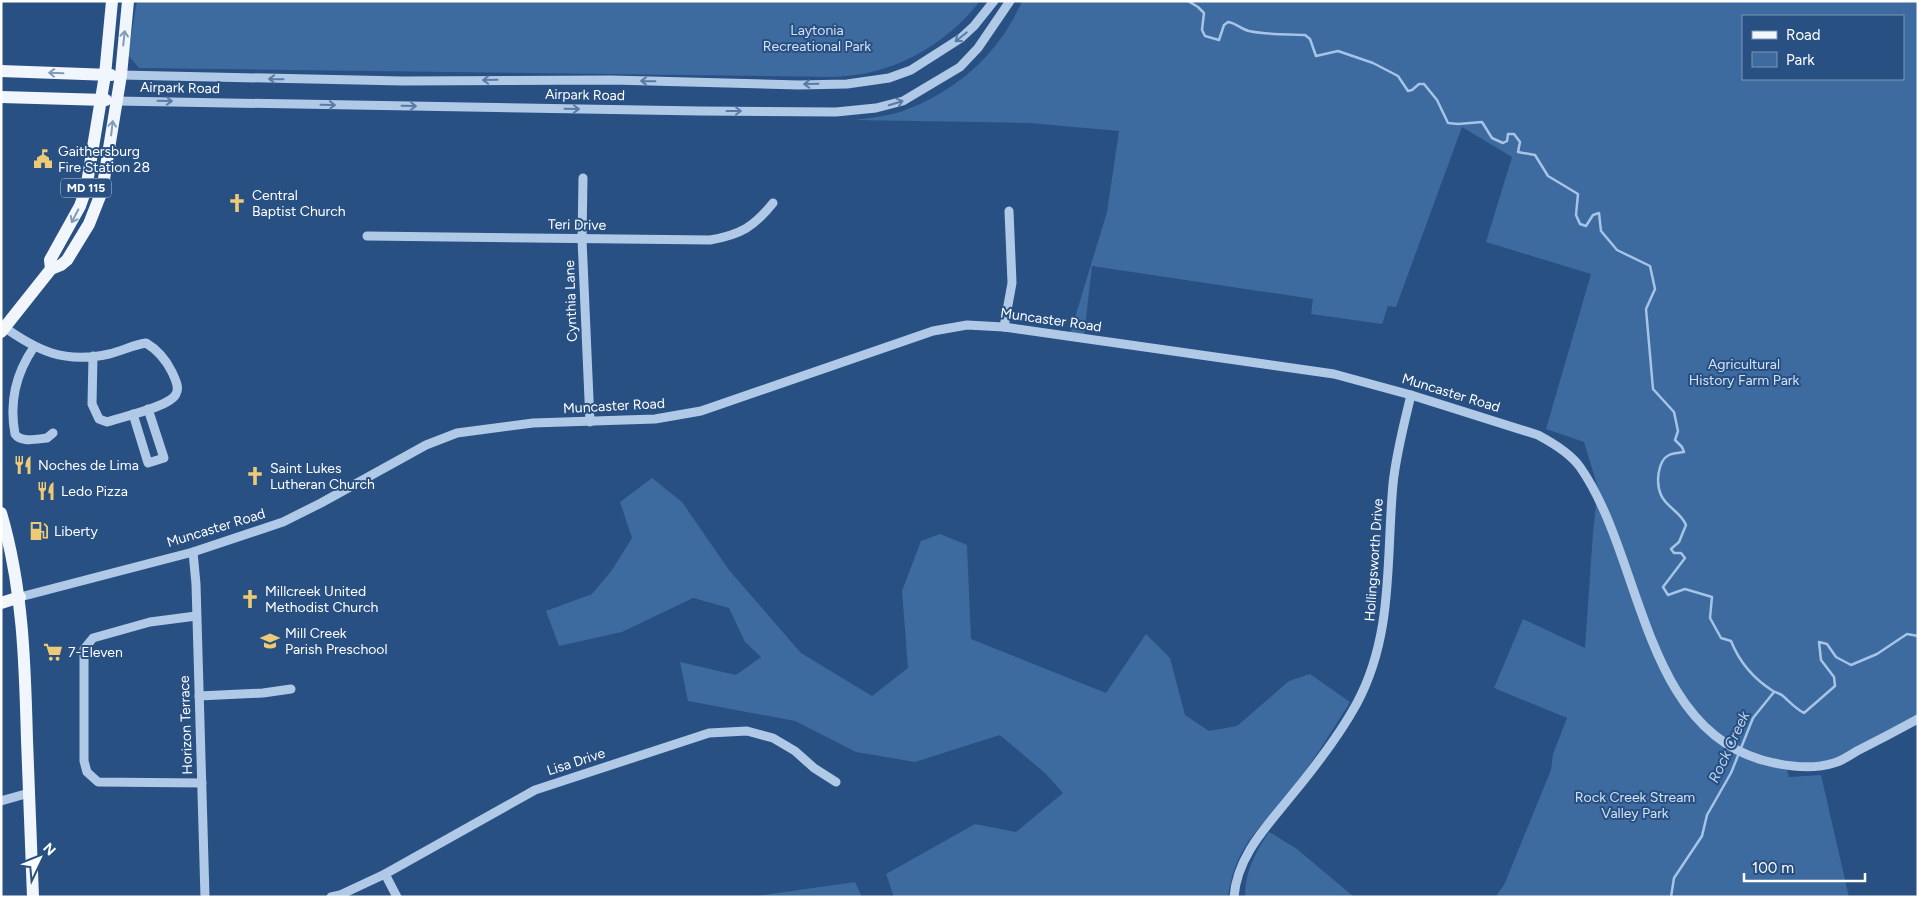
<svg xmlns="http://www.w3.org/2000/svg" width="1919" height="898" viewBox="0 0 1919 898" font-family="Figtree,sans-serif">
  <rect width="100%" height="100%" fill="#285082"/>
  <g fill="#3d6a9f" fill-rule="evenodd">
    <path d="M137,1h843c-36,46 -88,74 -146,76l-695,-9 -11,-13z"/>
    <path d="M1022,1h896v715l-90,49 -42,2 3,10 32,-2 28,122h-354l9,-12 47,-115 2,-16 14,-36 -73,-30 29,-69 62,29 8,-116 5,-44 -14,-46 -38,-13 45,-155 -105,-32 26,-85 -50,-30 -66,180 -8,-1 -6,18 -71,-10 2,-15 -221,-33 -8,70 -14,-2 37,-122 12,-81 -90,-8 -175,-3c16,-2 34,-4 49,-9 53,-19 97,-58 119,-110zM1743,16h160v63h-160z"/>
    <path d="M652,478l30,24 47,68 72,83 71,43 36,-28 -6,-77 19,-50 19,-7 27,11 4,94 135,54 40,-59 24,24 15,57 24,16 28,-5 52,-45 21,-7 40,28c-19,31 -39,63 -62,92 -30,38 -52,50 -60,103h-334l-8,-23 89,-50 41,8 47,-39 -17,-19 -46,-39 -85,27 -59,-10 -61,-31 -107,-20 -8,-39 56,13 25,-18 -16,-15 -16,-34 -36,-10 -71,34 -63,14 -13,-35 46,-17 20,-24 20,-32 -12,-36z"/>
    <path d="M1269,832l28,17 57,48h-109c0,-26 10,-44 24,-65z"/>
    <path d="M855,882l7,15h-113z"/>
  </g>
  <g fill="none" stroke-linecap="round" stroke-linejoin="round">
    <g stroke="#a5c4e6" stroke-width="2.5">
      <path d="M1188,1l10,6 6,6 -2,17 3,6 14,4 5,-15 4,-3c8,1 13,7 21,9 18,4 38,3 56,4l5,4 6,17 22,-5 35,12 25,13 10,15 4,-1 7,-6h5l13,16 11,23 10,1 24,-2 10,16 11,5 4,-2 1,-7h6l6,8 -2,10 17,3 13,21 30,18 -2,21 4,9 6,2 7,-11 6,-2 2,18 16,19 33,16 5,23 -9,20 7,80 21,23 4,19 -3,9 7,7 2,5c-5,1 -11,1 -15,3 -12,6 -13,29 -8,40 5,12 20,17 25,30l-7,17 -8,7 3,4h7l4,5 -22,29 5,8 17,-6 27,8 -2,21 11,20 10,3c8,20 23,38 42,50 3,2 7,2 10,5 8,7 12,12 21,17l31,-27 -1,-9 -13,-17 -2,-18 8,2 9,13 15,8 26,-11 30,-20 11,2"/>
      <path d="M1671,897l3,-19 28,-42 5,-21 24,-42 22,-55 21,-26"/>
    </g>
    <g stroke="#b0c9e6" stroke-width="9">
      <path d="M121,75l281,6 210,-1 187,5 48,-1 42,-6 22,-8 50,-32 13,-12 20,-25"/>
      <path d="M116,101l584,10 136,1 40,-4 27,-7 57,-34 18,-19 32,-47"/>
      <path d="M583,178l-1,61 8,183"/>
      <path d="M367,236l343,4c30,-5 44,-13 63,-37"/>
      <path d="M1,325c36,26 63,39 108,29 13,-3 24,-9 37,-11 12,7 20,17 26,29 3,7 8,15 4,22 -6,13 -55,23 -69,28l-8,-3 -7,-15 1,-48"/>
      <path d="M1004,327l8,-44 -3,-72"/>
      <path d="M34,347c-18,26 -25,55 -19,87 6,9 22,5 32,4l6,-5"/>
      <path d="M133,414l15,49 16,-5 -16,-49"/>
      <path d="M193,552l3,32 9,313"/>
      <path d="M20,597l173,-45 90,-30 38,-19 105,-58 31,-12 76,-10 122,-4 46,-8 232,-80 34,-6 37,2 330,47 77,21 127,40c15,8 32,18 42,32 62,88 62,259 182,293 22,6 50,10 72,3 8,-2 16,-8 23,-12 20,-10 41,-21 61,-32"/>
      <path d="M196,616l-46,6 -57,16 -9,11v112l3,11 11,10 104,1"/>
      <path d="M199,696l64,-3 28,-4"/>
      <path d="M1,801l28,-8"/>
      <path d="M385,874l12,23"/>
      <path d="M331,897l9,-2 45,-21 150,-84 174,-57 38,-2 26,7 22,13 19,17 22,14"/>
      <path d="M1234,897c3,-41 33,-71 57,-101 24,-29 48,-60 66,-93 37,-69 29,-144 36,-219 3,-30 11,-60 18,-89"/>
    </g>
    <g stroke="#f1f6fd" stroke-width="12">
      <path d="M1,71l110,4"/>
      <path d="M1,97l105,3"/>
      <path d="M51,269l-1,-9 30,-54 6,-17 19,-114 7,-74"/>
      <path d="M1,332l50,-63 10,-4 6,-5 22,-36 13,-33 19,-116 7,-74"/>
      <path d="M1,513c22,75 24,150 26,227 2,52 4,105 6,157"/>
      <path d="M1,603l19,-6"/>
    </g>
  </g>
  <defs><path id="oneway-shaft" d="M-6 0H5M1.5-3L5.5 0L1.5 3" fill="none" stroke-width="1.6" stroke-linecap="round" stroke-linejoin="round" transform="scale(1.25)"/></defs>
  <g stroke="#587aa5">
    <use href="#oneway-shaft" transform="translate(961 37) rotate(141)"/>
    <use href="#oneway-shaft" transform="translate(276 79) rotate(-179)"/>
    <use href="#oneway-shaft" transform="translate(490 80) rotate(179)"/>
    <use href="#oneway-shaft" transform="translate(648 81) rotate(-179)"/>
    <use href="#oneway-shaft" transform="translate(811 84) rotate(179)"/>
    <use href="#oneway-shaft" transform="translate(165 101) rotate(1)"/>
    <use href="#oneway-shaft" transform="translate(896 103) rotate(-17)"/>
    <use href="#oneway-shaft" transform="translate(328 105) rotate(1)"/>
    <use href="#oneway-shaft" transform="translate(409 106) rotate(1)"/>
    <use href="#oneway-shaft" transform="translate(572 109) rotate(1)"/>
    <use href="#oneway-shaft" transform="translate(734 111)"/>
  </g>
  <g stroke="#829bb9">
    <use href="#oneway-shaft" transform="translate(124 38) rotate(-84)"/>
    <use href="#oneway-shaft" transform="translate(56 73) rotate(-178)"/>
    <use href="#oneway-shaft" transform="translate(112 128) rotate(-83)"/>
    <use href="#oneway-shaft" transform="translate(75 216) rotate(117)"/>
  </g>
  <defs>
    <g id="civic-bare" transform="scale(1.5)"><path d="M-.6-6.5H3V-4.5H.6V-3L4-1V1h2V6H-6V1h2V-1L-.6-3ZM-1.2 2.5V6h2.4V2.5Z" fill="#eeca77" stroke="#285082" stroke-width="2.5" paint-order="stroke"/></g>
    <g id="church-bare" transform="scale(1.5)"><path d="M-1.2-6h2.4v3.5h3.3v2.4h-3.3V6h-2.4V-.1h-3.3v-2.4h3.3Z" fill="#eeca77" stroke="#285082" stroke-width="2.5" paint-order="stroke"/></g>
    <g id="restaurant-bare" transform="scale(1.5)"><path d="M-5-6h1v4h1v-4h1v4h1v-4h1v5L-1.5 .5V6h-2V.5L-5-1ZM5-6V6H3V1.5H1.5Q1.5-4 5-6Z" fill="#eeca77" stroke="#285082" stroke-width="2.5" paint-order="stroke"/></g>
    <g id="fuel-bare" transform="scale(1.5)"><path d="M-5.5-6h7V0h2V4h1.3V-2.5L3-4.5l.8-.8L6-3V5H2.5V1h-1V6h-7ZM-4.2-4.7v3.2H.2V-4.7Z" fill="#eeca77" stroke="#285082" stroke-width="2.5" paint-order="stroke"/></g>
    <g id="school-bare" transform="scale(1.5)"><path d="M0-5L7-2L0 1L-7-2ZM-4 1L0 2.5L4 1V4Q0 6-4 4Z" fill="#eeca77" stroke="#285082" stroke-width="2.5" paint-order="stroke"/></g>
    <g id="supermarket-bare" transform="scale(1.5)"><path d="M-6-5.5h2.5l.6 2H6L4.5 2H-2.5L-4.4-4H-6ZM-1.5 3.2a1.3 1.3 0 1 0 .1 0ZM3 3.2a1.3 1.3 0 1 0 .1 0Z" fill="#eeca77" stroke="#285082" stroke-width="2.5" paint-order="stroke"/></g>
  </defs>
  <g fill-rule="evenodd">
    <use href="#civic-bare" x="43" y="159"/>
    <use href="#church-bare" x="237" y="203"/>
    <use href="#restaurant-bare" x="23" y="465"/>
    <use href="#church-bare" x="255" y="476"/>
    <use href="#restaurant-bare" x="46" y="491"/>
    <use href="#fuel-bare" x="39" y="531"/>
    <use href="#church-bare" x="250" y="599"/>
    <use href="#school-bare" x="270" y="641"/>
    <use href="#supermarket-bare" x="53" y="652"/>
  </g>
  <g text-anchor="middle" dominant-baseline="central" stroke-width="4" stroke-linejoin="round" paint-order="stroke">
    <rect fill="#285082" stroke="#becada" stroke-width="1" x="61" y="178.5" width="50" height="19" rx="4"/>
    <g font-size="12" font-weight="bold" fill="#fff">
      <text x="86" y="188">MD 115</text>
    </g>
    <g font-size="14" fill="#d3e3f5" stroke="#285082">
      <text x="817" y="30">Laytonia<tspan x="817" dy="16">Recreational Park</tspan></text>
      <text x="1744" y="364">Agricultural<tspan x="1744" dy="16">History Farm Park</tspan></text>
      <text x="1635" y="797">Rock Creek Stream<tspan x="1635" dy="16">Valley Park</tspan></text>
    </g>
    <g font-size="14" fill="#fff" stroke="#285082">
      <text transform="translate(180 88) rotate(1)">Airpark Road</text>
      <text transform="translate(585 95) rotate(1)">Airpark Road</text>
      <text transform="translate(577 225) rotate(1)">Teri Drive</text>
      <text transform="translate(571 301) rotate(-92)">Cynthia Lane</text>
      <text transform="translate(1051 320) rotate(8)">Muncaster Road</text>
      <text transform="translate(1451 393) rotate(17)">Muncaster Road</text>
      <text transform="translate(614 406) rotate(-3)">Muncaster Road</text>
      <text transform="translate(216 528) rotate(-17)">Muncaster Road</text>
      <text transform="translate(1374 560) rotate(-86)">Hollingsworth Drive</text>
      <text transform="translate(186 725) rotate(-92)">Horizon Terrace</text>
      <text transform="translate(576 762) rotate(-18)">Lisa Drive</text>
    </g>
    <g font-size="14" fill="#fff" stroke="#285082" text-anchor="start">
      <text x="58" y="151">Gaithersburg<tspan x="58" dy="16">Fire Station 28</tspan></text>
      <text x="252" y="195">Central<tspan x="252" dy="16">Baptist Church</tspan></text>
      <text x="38" y="465">Noches de Lima</text>
      <text x="270" y="468">Saint Lukes<tspan x="270" dy="16">Lutheran Church</tspan></text>
      <text x="61" y="491">Ledo Pizza</text>
      <text x="54" y="531">Liberty</text>
      <text x="265" y="591">Millcreek United<tspan x="265" dy="16">Methodist Church</tspan></text>
      <text x="285" y="633">Mill Creek<tspan x="285" dy="16">Parish Preschool</tspan></text>
      <text x="68" y="652">7-Eleven</text>
    </g>
    <g font-size="15" font-style="italic" fill="#bcd3ee" stroke="#285082">
      <text transform="translate(1729 747) rotate(-65)">Rock Creek</text>
    </g>
  </g>
  <rect width="1919" height="898" fill="none" stroke="#ffffff" stroke-width="5"/>
  <rect x="1742" y="15" width="162" height="65" fill="#285082" stroke="#7e96b4"/>
  <rect x="1752" y="31" width="25" height="8" fill="#f1f6fd" stroke="#7e96b4"/>
  <text x="1786" y="40" font-size="15" fill="#ffffff">Road</text>
  <rect x="1752" y="52" width="25" height="15" fill="#3d6a9f" stroke="#7e96b4"/>
  <text x="1786" y="65" font-size="15" fill="#ffffff">Park</text>
  <g transform="translate(40 858) rotate(47)" stroke="#285082" stroke-width="4" paint-order="stroke">
  <path d="M0-4L9 19L0 12L-9 19Z" fill="#ffffff"/>
  <text y="-8" font-size="14" font-weight="bold" text-anchor="middle" fill="#ffffff">N</text>
  </g>
  <path d="M1744 873v8h121v-8" fill="none" stroke="#ffffff" stroke-width="2.5"/>
  <text x="1752" y="873" font-size="15" fill="#ffffff" stroke="#285082" stroke-width="4" paint-order="stroke">100 m</text>
</svg>
